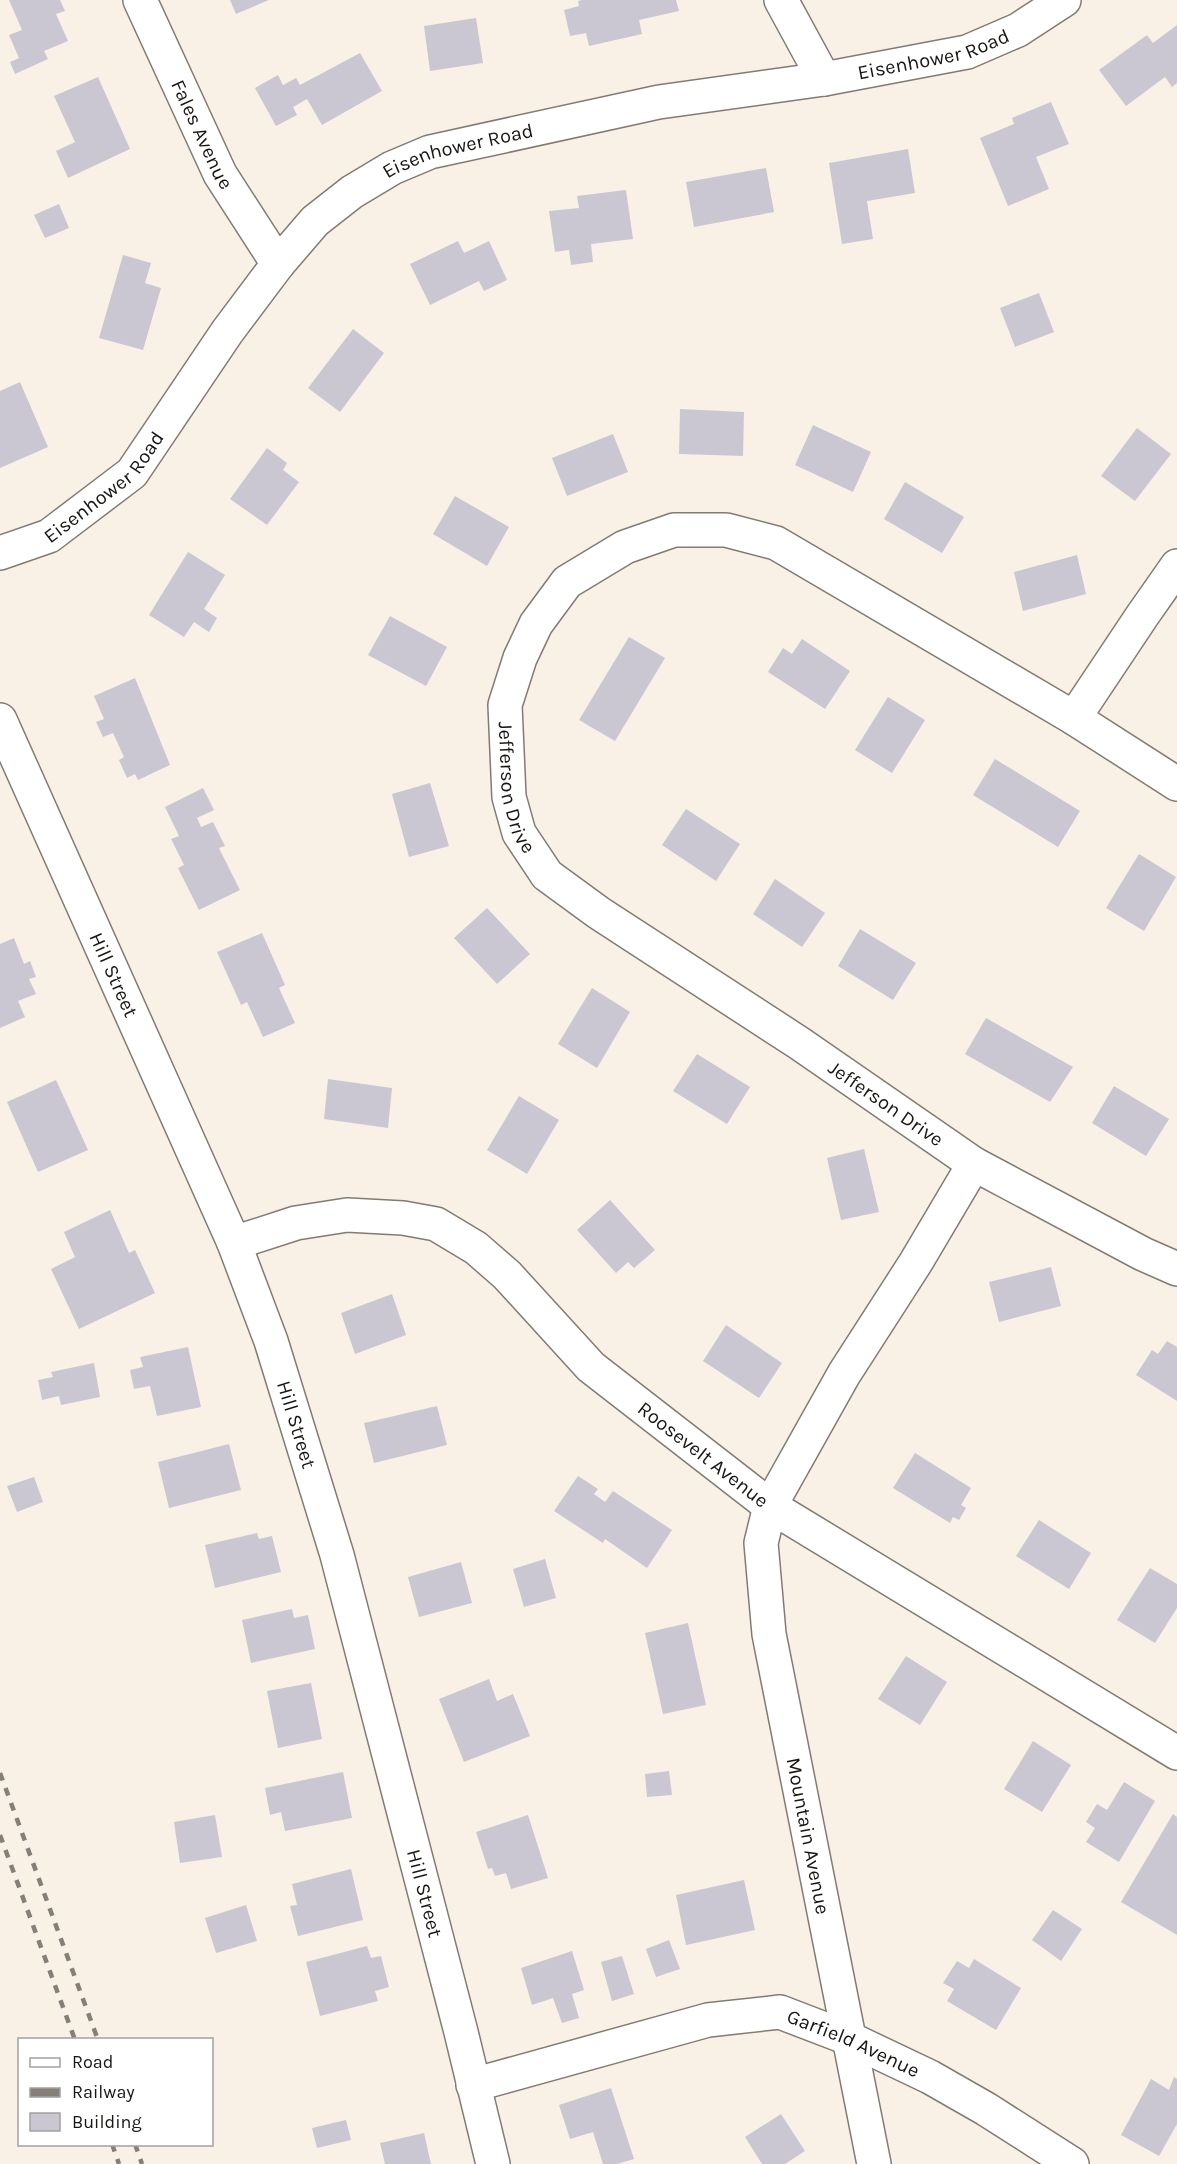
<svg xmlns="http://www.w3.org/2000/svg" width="1177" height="2164" viewBox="0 0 1177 2164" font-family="Karla,sans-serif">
  <rect width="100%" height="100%" fill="#f9f1e6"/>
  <g fill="#cac7d3">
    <path d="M9,0h51l5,11 -9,3 12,27 -24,10 4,8 -33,15 -5,-12 9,-4 -10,-23 13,-5z"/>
    <path d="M230,0h39l-33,14z"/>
    <path d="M582,0h94l3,11 -40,9 3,14 -53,12 -3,-13 -16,3 -6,-26 15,-4 -1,-5z"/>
    <path d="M476,18l7,45 -53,8 -6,-45z"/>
    <path d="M1177,25v58l-5,4 -7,-10 -39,29 -27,-36 48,-35 6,8z"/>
    <path d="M360,53l22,38 -60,34 -15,-26 -14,8 4,8 -21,11 -21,-38 23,-13 5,10 13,-7 4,7z"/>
    <path d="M98,77l32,72 -62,29 -12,-27 19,-9 -21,-46z"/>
    <path d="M1051,102l18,42 -33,13 13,32 -41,17 -28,-68 34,-14 -2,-6z"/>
    <path d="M908,149l7,44 -48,8 6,38 -31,5 -13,-81z"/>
    <path d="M766,168l8,44 -80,15 -8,-45z"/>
    <path d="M626,190l7,49 -42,5 2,18 -22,3 -2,-15 -14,2 -6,-41 30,-3 -2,-12z"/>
    <path d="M59,204l10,24 -24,10 -11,-23z"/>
    <path d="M458,241l6,12 25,-12 18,39 -23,11 -5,-10 -49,24 -20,-41z"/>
    <path d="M123,255l28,8 -6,20 16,5 -18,62 -44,-12z"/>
    <path d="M1039,293l15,39 -39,15 -15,-39z"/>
    <path d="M353,329l31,24 -44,59 -32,-24z"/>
    <path d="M20,382l28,65 -48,21v-77z"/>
    <path d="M680,409l64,3 -1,44 -64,-2z"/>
    <path d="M813,425l58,27 -18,40 -58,-27z"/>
    <path d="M1137,428l34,26 -36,47 -34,-25z"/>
    <path d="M613,434l15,38 -61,24 -15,-38z"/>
    <path d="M267,448l20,15 -4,7 16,12 -32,43 -37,-26z"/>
    <path d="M905,482l59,35 -22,36 -58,-34z"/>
    <path d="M455,496l54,31 -22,39 -54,-32z"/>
    <path d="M188,552l37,23 -21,34 13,9 -8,14 -15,-10 -10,15 -35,-22z"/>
    <path d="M1077,555l9,39 -63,17 -9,-39z"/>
    <path d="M390,616l57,31 -21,39 -58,-31z"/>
    <path d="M629,637l36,21 -50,83 -36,-21z"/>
    <path d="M802,639l48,32 -25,38 -57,-37 15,-24 9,6z"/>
    <path d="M135,678l35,87 -32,15 -3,-6 -8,4 -8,-18 5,-3 -11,-24 -10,4 -7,-15 8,-3 -10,-23z"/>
    <path d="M888,697l37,23 -33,53 -37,-23z"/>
    <path d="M995,759l85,52 -22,36 -85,-52z"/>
    <path d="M430,783l19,63 -40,11 -17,-63z"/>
    <path d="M203,788l11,22 -17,8 4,9 12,-5 12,24 -6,2 21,42 -41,20 -21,-42 6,-3 -13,-26 8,-3 -14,-29z"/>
    <path d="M686,809l54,35 -24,37 -54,-36z"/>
    <path d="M1139,854l37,23 -32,54 -38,-23z"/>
    <path d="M775,879l50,34 -23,34 -49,-33z"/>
    <path d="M487,908l43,46 -33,30 -43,-46z"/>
    <path d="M860,929l56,34 -23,37 -55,-34z"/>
    <path d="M262,933l23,52 -6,3 16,35 -32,14 -16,-35 -6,3 -24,-53z"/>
    <path d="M14,938l10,26 6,-3 6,16 -7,2 7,15 -18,7 7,16 -25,11v-84z"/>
    <path d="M592,988l38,24 -33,56 -39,-24z"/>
    <path d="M986,1018l87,49 -23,35 -85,-48z"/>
    <path d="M697,1054l53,33 -23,37 -54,-33z"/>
    <path d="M328,1079l64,9 -4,40 -64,-9z"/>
    <path d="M56,1080l32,70 -50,22 -31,-70z"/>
    <path d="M1114,1086l55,33 -23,37 -54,-33z"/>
    <path d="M519,1096l40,24 -32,54 -40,-24z"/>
    <path d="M864,1149l15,63 -38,8 -14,-62z"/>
    <path d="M610,1200l45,50 -21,18 -6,-6 -12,11 -39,-43z"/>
    <path d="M110,1210l19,43 6,-3 20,43 -76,36 -28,-60 24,-12 -11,-25z"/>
    <path d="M1051,1267l10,39 -62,16 -10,-40z"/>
    <path d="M392,1294l14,41 -51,19 -14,-41z"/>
    <path d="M726,1325l56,38 -23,35 -56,-37z"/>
    <path d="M1167,1341l10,6v54l-41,-26 16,-25 6,4z"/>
    <path d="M188,1347l13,60 -44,9 -7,-30 -16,3 -4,-19 13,-3 -3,-10z"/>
    <path d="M94,1363l6,34 -39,8 -2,-9 -17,4 -4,-20 15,-3 -2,-5z"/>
    <path d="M437,1406l10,39 -73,18 -10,-40z"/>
    <path d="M229,1444l12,46 -72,18 -11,-46z"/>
    <path d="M915,1453l56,35 -10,17 5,3 -7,12 -6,-3 -3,6 -57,-35z"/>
    <path d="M578,1476l20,13 -4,5 11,8 8,-11 59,39 -25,38 -42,-29 -2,4 -49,-32z"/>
    <path d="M34,1477l9,25 -26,10 -10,-26z"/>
    <path d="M1039,1520l52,33 -22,36 -53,-33z"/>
    <path d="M257,1533l2,6 13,-3 9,36 -66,16 -10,-43z"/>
    <path d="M545,1559l11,39 -32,9 -11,-38z"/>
    <path d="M461,1562l11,41 -53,14 -11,-40z"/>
    <path d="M1150,1568l27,16v24l-22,35 -38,-23z"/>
    <path d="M292,1609l2,9 14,-3 7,34 -64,14 -9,-43z"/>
    <path d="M688,1623l18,82 -43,9 -18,-81z"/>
    <path d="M906,1656l41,26 -27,43 -42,-26z"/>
    <path d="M489,1679l8,22 16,-7 17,42 -66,26 -25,-63z"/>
    <path d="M311,1683l11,56 -44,9 -11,-57z"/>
    <path d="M1033,1741l38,24 -29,47 -38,-23z"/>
    <path d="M669,1771l3,24 -25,2 -2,-23z"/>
    <path d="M343,1772l9,46 -67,13 -4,-19 -11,3 -5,-27z"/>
    <path d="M1124,1782l31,19 -36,61 -33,-20 9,-14 -9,-6 11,-18 10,6z"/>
    <path d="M1173,1814l4,3v118l-56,-33z"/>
    <path d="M215,1815l7,42 -42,6 -6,-41z"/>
    <path d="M528,1815l20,63 -37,11 -5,-16 -11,3 -3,-8 -4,1 -12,-37z"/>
    <path d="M351,1869l12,51 -65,16 -8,-30 7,-1 -5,-21z"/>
    <path d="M744,1880l11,50 -69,15 -10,-50z"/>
    <path d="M246,1905l11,36 -41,12 -11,-35z"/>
    <path d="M1053,1910l29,19 -21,32 -29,-21z"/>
    <path d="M669,1940l11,29 -24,8 -10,-28z"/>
    <path d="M367,1946l4,12 10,-2 8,31 -14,4 3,10 -58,15 -14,-54z"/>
    <path d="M572,1951l12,39 -12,4 7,24 -17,5 -9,-25 -21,7 -11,-37z"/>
    <path d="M622,1956l12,38 -22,7 -11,-39z"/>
    <path d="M974,1959l47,29 -25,42 -49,-29 7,-12 -11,-6 14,-22 12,7z"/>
    <path d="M1174,2077l3,2v45l-18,32 -38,-21 30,-56 18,11z"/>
    <path d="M611,2088l23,71 -17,5h-14l-10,-32 -23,7 -11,-34z"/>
    <path d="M781,2114l24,37 -20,13h-23l-17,-27z"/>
    <path d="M346,2120l5,20 -34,8 -5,-20z"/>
    <path d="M424,2133l7,31h-46l-5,-21z"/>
  </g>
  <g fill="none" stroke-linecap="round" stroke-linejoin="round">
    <g stroke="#827b71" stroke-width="36">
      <g id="minor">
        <path id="s1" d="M140,0l80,174 58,90"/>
        <path d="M781,0l43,79"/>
        <path id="s2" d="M0,553l49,-17 83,-63 95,-141 51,-68 37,-43 37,-29 40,-24 38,-16 229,-50 165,-23 143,-27 51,-22 46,-30"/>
        <path d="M1074,718l68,-102 35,-50"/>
        <path id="s3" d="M1177,784l-103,-66 -298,-175 -50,-13h-52l-49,17 -58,35 -31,42 -16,34 -15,47 4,92 10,36 28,42 52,38 200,130 175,121 169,90 34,15"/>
        <path id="s4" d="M234,1243l62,-20 51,-8 56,3 33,6 40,24 31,27 84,92 179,139 407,247"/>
        <path id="s5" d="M473,2085l235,-65 72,-8 68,26 82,39 56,32 86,55"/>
        <path d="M874,2164l-105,-530 -8,-91 9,-37 74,-132 72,-112 58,-98"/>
      </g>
    </g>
    <g stroke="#827b71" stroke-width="36">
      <g id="tertiary">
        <path id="s6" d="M0,720l234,523 37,98 66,214 124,477 32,132"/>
      </g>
    </g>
    <use href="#minor" stroke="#fff" stroke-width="33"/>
    <use href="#tertiary" stroke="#fff" stroke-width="33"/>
    <g stroke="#847f78" stroke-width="4.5" stroke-dasharray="8 8" stroke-linecap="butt">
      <path d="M0,1773l98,267"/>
      <path d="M0,1835l75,205"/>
      <path d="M112,2144l7,20"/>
      <path d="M135,2144l7,20"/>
    </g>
  </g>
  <g text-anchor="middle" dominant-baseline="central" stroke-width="4.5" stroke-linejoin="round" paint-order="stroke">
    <g font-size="20" fill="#181512" stroke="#fff">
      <text stroke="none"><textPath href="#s2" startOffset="1116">Eisenhower Road</textPath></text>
      <text stroke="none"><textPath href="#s1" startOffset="148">Fales Avenue</textPath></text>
      <text stroke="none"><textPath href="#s2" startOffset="630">Eisenhower Road</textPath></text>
      <text stroke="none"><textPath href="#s2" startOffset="126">Eisenhower Road</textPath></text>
      <text stroke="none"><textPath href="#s3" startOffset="914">Jefferson Drive</textPath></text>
      <text stroke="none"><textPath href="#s6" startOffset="279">Hill Street</textPath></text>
      <text stroke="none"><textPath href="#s3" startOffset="1419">Jefferson Drive</textPath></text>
      <text stroke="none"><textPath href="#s6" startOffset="765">Hill Street</textPath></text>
      <text stroke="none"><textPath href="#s4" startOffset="561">Roosevelt Avenue</textPath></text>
      <text transform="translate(808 1836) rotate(79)">Mountain Avenue</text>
      <text stroke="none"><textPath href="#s6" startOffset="1251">Hill Street</textPath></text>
      <text stroke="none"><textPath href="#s5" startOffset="396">Garfield Avenue</textPath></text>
    </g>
  </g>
  <rect x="18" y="2038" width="195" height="108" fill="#ffffff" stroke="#a3a1a0" stroke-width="1.5"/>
  <rect x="30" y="2058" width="30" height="9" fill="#ffffff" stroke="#a3a1a0" stroke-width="1.5"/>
  <text x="72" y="2068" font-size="18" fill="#181512">Road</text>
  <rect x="30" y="2088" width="30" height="9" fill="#847f78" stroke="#a3a1a0" stroke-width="1.5"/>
  <text x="72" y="2098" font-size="18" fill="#181512">Railway</text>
  <rect x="30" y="2113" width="30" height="18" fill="#cac7d3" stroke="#a3a1a0" stroke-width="1.5"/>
  <text x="72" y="2128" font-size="18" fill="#181512">Building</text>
</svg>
